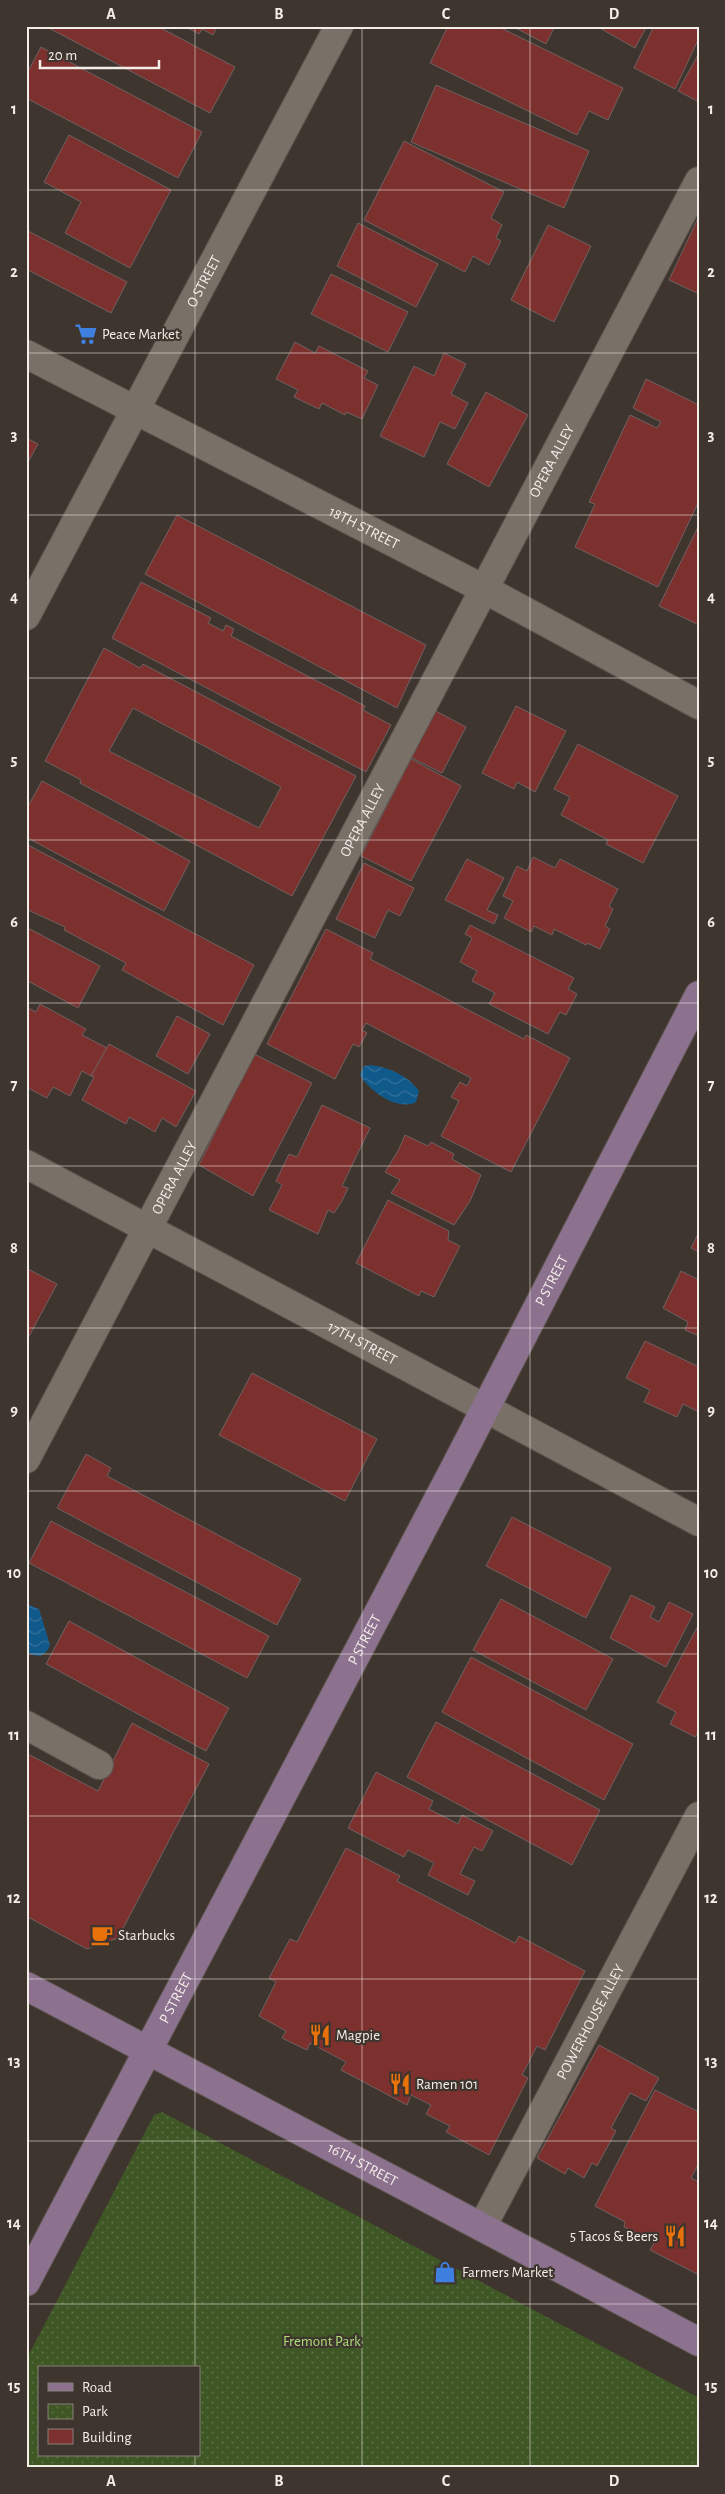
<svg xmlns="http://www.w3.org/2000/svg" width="725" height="2494" viewBox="0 0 725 2494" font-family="'Alegreya Sans',sans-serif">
  <defs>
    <pattern id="park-dots" width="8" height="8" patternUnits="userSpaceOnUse" patternTransform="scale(1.25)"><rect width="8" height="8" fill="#3f5625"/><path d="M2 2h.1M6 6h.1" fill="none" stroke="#5b6f45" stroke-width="1.8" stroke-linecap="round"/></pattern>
    <pattern id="water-waves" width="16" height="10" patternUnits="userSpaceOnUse" patternTransform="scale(1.25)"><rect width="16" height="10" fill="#10598b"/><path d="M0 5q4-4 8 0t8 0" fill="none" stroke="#33719b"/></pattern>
  </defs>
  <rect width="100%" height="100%" fill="#3e362e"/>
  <path fill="url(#park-dots)" fill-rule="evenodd" d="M162,2112l537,286v70h-673v-108l128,-245zM39,2368h160v87h-160z"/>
  <g fill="url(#water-waves)">
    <path d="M371,1065c19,3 36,10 48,26l-3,11c-18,10 -48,-12 -56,-27l4,-9z"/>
    <path d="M26,1604l13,5 11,36c-4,12 -14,14 -24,6z"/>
  </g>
  <g fill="#7d312f" stroke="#6f6160" fill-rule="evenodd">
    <path d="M45,26h112l78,41 -25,46z"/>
    <path d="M184,26h33l-4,9 -11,-6 -3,5z"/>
    <path d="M448,26h49l126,62 -15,32 -19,-9 -12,24 -147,-72z"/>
    <path d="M512,26h43l-9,18z"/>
    <path d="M596,26h51l-12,22z"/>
    <path d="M654,26h45v12l-24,51 -41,-21z"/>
    <path d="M41,47l161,85 -24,46 -152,-80v-23z"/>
    <path d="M699,53v49l-21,-11z"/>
    <path d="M436,85l153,66 -25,57 -153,-66z"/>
    <path d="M69,135l102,55 -41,78 -65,-35 16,-31 -37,-20z"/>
    <path d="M404,141l100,51 -13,26 11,7 -6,13 5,3 -12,24 -16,-9 -8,16 -101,-52z"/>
    <path d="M699,216v78l-30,-14z"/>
    <path d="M358,223l80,41 -22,43 -79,-41z"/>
    <path d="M548,225l43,21 -37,76 -43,-22z"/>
    <path d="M26,230l101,52 -16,31 -85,-44z"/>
    <path d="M331,274l77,38 -20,40 -77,-38z"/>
    <path d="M295,342l20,11 4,-7 49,25 -4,7 14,7 -16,34 -16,-7 -1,3 -23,-12 -3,6 -25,-12 4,-7 -22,-11z"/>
    <path d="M444,353l22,11 -15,30 17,9 -13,26 -15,-7 -16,35 -44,-21 34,-70 20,10z"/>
    <path d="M646,379l53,26v96l-41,86 -83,-40 20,-43 -6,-2 41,-87 27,13 4,-6 -28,-14z"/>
    <path d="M486,392l42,23 -39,72 -42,-23z"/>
    <path d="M26,438l12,6 -12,22z"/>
    <path d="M177,515l249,130 -29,63 -252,-134z"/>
    <path d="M699,525v100l-40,-19z"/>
    <path d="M141,582l70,36 -3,5 15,8 3,-6 8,4 -3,7 134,70 -2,4 28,15 -25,47 -254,-134z"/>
    <path d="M104,648l36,20 3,-4 213,112 -64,120 -212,-113 1,-3 -36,-19zM133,708l148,79 -22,41 -150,-77z"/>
    <path d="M516,706l50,25 -31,61 -18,-10 -3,7 -32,-16z"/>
    <path d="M432,709l34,18 -24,46 -34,-17z"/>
    <path d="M578,744l100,52 -35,67 -37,-19 2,-4 -47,-25 9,-18 -16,-8z"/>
    <path d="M411,759l50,27 -50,95 -50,-25z"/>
    <path d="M42,781l148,80 -26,50 -138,-74v-27z"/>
    <path d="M26,844l228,121 -31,60 -101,-55 4,-7 -62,-33 1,-3 -39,-18z"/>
    <path d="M533,857l22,11 5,-9 58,30 -9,17 4,3 -8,17 5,3 -10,20 -13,-6 -1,2 -32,-16 -2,6 -18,-9 -3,6 -27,-14 9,-17 -10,-5 14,-30 10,5z"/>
    <path d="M467,859l37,19 -17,32 11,5 -4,9 -49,-24z"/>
    <path d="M364,863l50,25 -14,28 -12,-6 -13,28 -39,-19z"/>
    <path d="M470,925l104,53 -6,11 9,5 -11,21 -6,-3 -12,22 -59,-30 6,-11 -23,-12 5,-10 -17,-9 12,-24 -7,-4z"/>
    <path d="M26,927l74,39 -22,42 -52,-28z"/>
    <path d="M326,929l47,24 -3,6 154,80 2,-4 44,23 -59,114 -70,-36 18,-35 -8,-4 9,-15 7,4 4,-8 -105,-55 -4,7 5,3 -8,14 -6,-3 -18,35 -68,-35z"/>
    <path d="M40,1004l46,25 -4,6 25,13 -16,28 -9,-5 -12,25 -17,-9 -6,11 -21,-11v-80l10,5z"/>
    <path d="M177,1016l33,18 -22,40 -32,-18z"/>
    <path d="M109,1044l87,47 -20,36 -14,-9 -7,14 -26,-15 -3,7 -44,-24 12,-23 -3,-1z"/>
    <path d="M254,1054l58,29 -59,113 -54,-31z"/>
    <path d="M322,1105l48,23 -28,58 6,2 -6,13 -8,12 -6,-3 -10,24 -49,-24 13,-25 -6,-4 13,-27 8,3z"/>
    <path d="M405,1135l23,11 3,-4 23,12 -2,5 29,16 -11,26 -16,24 -63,-32 9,-13 -15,-8 13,-21z"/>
    <path d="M388,1200l61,31 -1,9 12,6 -26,51 -13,-6 -2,5 -63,-33z"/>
    <path d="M699,1232v20l-8,-4z"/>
    <path d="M26,1268l31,16 -31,58z"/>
    <path d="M681,1271l18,9v56l-14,-6 3,-8 -25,-14z"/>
    <path d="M645,1341l54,26v45l-16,-8 -6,13 -33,-15 6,-12 -24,-12z"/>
    <path d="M252,1373l125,66 -32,62 -126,-66z"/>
    <path d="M86,1454l25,14 -4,8 194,103 -24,46 -220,-117z"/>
    <path d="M512,1517l99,51 -25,50 -100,-52z"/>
    <path d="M51,1521l218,115 -22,42 -218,-115z"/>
    <path d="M631,1595l24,12 -5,10 9,5 10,-20 24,12 -27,53 -56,-29z"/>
    <path d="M501,1599l112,60 -27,51 -113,-60z"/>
    <path d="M69,1621l160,87 -23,43 -160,-87z"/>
    <path d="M699,1624v107l-4,6 -25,-13 6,-12 -19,-10z"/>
    <path d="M471,1657l162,87 -29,56 -162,-88z"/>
    <path d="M436,1722l164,88 -28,55 -165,-88z"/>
    <path d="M132,1723l77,41 -91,174 -31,11 -61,-33v-163l72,38z"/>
    <path d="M376,1772l57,29 -4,8 29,15 4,-9 31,16 -11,20 -8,-4 -14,27 15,7 -7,14 -40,-20 6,-12 -26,-13 -4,7 -56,-29z"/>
    <path d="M346,1848l54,28 -3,5 118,62 4,-7 66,35 -40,79 -8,-4 -15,29 6,3 -39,77 -43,-23 4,-6 -24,-12 5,-9 -20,-10 -4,10 -66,-35 5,-8 -36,-19 -3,7 -25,-12 4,-7 -27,-15 17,-34 -7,-4 21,-39 7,3z"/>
    <path d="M599,2045l60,33 -13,23 -16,-8 -19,35 5,3 -19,35 -5,-3 -8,15 -16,-10 -3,6 -28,-16z"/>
    <path d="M655,2090l44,22v51l-8,15 8,4v93l-49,-25 5,-8 -31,-15 1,-5 -30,-16z"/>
  </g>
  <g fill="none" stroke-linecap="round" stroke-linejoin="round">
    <g stroke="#5b534d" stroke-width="30">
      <g id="minor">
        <path id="s1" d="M26,354l458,235 215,116"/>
        <path id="s2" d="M26,616l313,-590"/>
        <path id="s3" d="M26,1164l673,358"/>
        <path id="s4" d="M26,1459l673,-1278"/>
        <path d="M26,1725l73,40"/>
        <path id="s5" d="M482,2227l217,-411"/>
      </g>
    </g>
    <g stroke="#5b534d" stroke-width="30">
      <g id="major">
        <path id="s6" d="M26,1986l673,356"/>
        <path id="s7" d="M26,2282l428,-813 245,-474"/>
      </g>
    </g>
    <use href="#minor" stroke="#797067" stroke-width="28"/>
    <use href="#major" stroke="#8c728f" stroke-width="28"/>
  </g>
  <path fill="none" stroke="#f4eee9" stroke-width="1" stroke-opacity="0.55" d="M195,26v2342M362,26v2442M530,26v2442M26,190h673M26,353h673M26,515h673M26,678h673M26,840h673M26,1003h673M26,1166h673M26,1328h673M26,1491h673M26,1654h673M26,1816h673M26,1979h673M26,2141h673M26,2304h673M195,2455v13"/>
  <defs>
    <g id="supermarket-bare" transform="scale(1.725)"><path d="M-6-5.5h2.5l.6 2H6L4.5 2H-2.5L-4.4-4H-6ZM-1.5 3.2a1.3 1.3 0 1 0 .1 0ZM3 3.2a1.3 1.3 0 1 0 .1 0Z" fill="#3f7fe0" stroke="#3e362e" stroke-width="2.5" paint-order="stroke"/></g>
    <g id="cafe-bare" transform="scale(1.725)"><path d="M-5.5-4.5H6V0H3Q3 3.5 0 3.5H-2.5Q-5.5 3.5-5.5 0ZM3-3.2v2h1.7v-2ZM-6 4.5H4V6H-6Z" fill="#e8710a" stroke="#3e362e" stroke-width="2.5" paint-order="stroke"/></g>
    <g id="restaurant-bare" transform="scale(1.725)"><path d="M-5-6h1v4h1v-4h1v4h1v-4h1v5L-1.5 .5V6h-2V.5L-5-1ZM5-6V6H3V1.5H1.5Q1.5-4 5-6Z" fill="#e8710a" stroke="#3e362e" stroke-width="2.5" paint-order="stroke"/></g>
    <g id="shop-bare" transform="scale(1.725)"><path d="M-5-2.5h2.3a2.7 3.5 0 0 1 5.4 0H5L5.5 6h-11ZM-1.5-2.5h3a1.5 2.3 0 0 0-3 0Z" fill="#3f7fe0" stroke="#3e362e" stroke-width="2.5" paint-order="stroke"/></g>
  </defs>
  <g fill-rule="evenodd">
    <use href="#supermarket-bare" x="86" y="334"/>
    <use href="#cafe-bare" x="102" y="1935"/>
    <use href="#restaurant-bare" x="320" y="2035"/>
    <use href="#restaurant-bare" x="400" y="2084"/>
    <use href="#restaurant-bare" x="675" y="2236"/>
    <use href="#shop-bare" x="445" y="2272"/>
  </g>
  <g text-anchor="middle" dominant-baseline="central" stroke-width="4.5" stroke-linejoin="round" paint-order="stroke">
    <g font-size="15" fill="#f4eee9" stroke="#3e362e">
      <text stroke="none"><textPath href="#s2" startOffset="379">O STREET</textPath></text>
      <text stroke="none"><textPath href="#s4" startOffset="1128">OPERA ALLEY</textPath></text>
      <text stroke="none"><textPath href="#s1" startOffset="380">18TH STREET</textPath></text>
      <text stroke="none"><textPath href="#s4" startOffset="722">OPERA ALLEY</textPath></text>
      <text stroke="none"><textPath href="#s4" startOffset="318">OPERA ALLEY</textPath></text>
      <text stroke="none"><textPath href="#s7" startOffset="1131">P STREET</textPath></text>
      <text stroke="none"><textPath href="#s3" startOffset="381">17TH STREET</textPath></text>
      <text stroke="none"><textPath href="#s7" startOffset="726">P STREET</textPath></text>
      <text stroke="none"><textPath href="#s7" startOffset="321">P STREET</textPath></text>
      <text stroke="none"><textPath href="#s5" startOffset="232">POWERHOUSE ALLEY</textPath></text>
      <text stroke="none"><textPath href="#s6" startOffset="381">16TH STREET</textPath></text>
    </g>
    <g font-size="15" fill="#f4eee9" stroke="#3e362e" text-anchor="start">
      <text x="102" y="334">Peace Market</text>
      <text x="118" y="1935">Starbucks</text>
      <text x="336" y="2035">Magpie</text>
      <text x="416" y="2084">Ramen 101</text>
      <text x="658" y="2236" text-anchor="end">5 Tacos &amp; Beers</text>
      <text x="462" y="2272">Farmers Market</text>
    </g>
    <g font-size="15" fill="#afdd7b" stroke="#3e362e">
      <text x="322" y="2341">Fremont Park</text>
    </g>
  </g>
  <rect width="725" height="2494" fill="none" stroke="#3e362e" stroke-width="55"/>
  <rect x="38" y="2366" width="162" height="90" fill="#3e362e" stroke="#878079"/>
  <rect x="48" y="2383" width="25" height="8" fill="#8c728f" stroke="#878079"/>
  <text x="82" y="2392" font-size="15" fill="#f4eee9">Road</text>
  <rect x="48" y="2404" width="25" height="15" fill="url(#park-dots)" stroke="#878079"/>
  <text x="82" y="2416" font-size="15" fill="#f4eee9">Park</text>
  <rect x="48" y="2429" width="25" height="15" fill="#7d312f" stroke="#878079"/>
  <text x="82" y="2442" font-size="15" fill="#f4eee9">Building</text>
  <path d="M40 60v8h119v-8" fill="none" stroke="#f4eee9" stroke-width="2.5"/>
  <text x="48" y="60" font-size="15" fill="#f4eee9" stroke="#3e362e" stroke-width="4" paint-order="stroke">20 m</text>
  <rect x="28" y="28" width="670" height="2438" fill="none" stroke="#f4eee9" stroke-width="2"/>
  <g font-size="16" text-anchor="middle" font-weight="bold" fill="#f4eee9">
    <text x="111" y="19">A</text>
    <text x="279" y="19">B</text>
    <text x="446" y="19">C</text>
    <text x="614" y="19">D</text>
    <text x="14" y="114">1</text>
    <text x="711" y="114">1</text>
    <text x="14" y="277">2</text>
    <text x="711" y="277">2</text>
    <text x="14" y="440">3</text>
    <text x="711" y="440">3</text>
    <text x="14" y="602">4</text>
    <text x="711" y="602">4</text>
    <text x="14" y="765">5</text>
    <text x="711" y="765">5</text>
    <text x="14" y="927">6</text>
    <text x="711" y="927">6</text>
    <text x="14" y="1090">7</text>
    <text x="711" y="1090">7</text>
    <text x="14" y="1253">8</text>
    <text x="711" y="1253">8</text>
    <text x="14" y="1415">9</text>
    <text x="711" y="1415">9</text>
    <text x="14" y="1578">10</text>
    <text x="711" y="1578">10</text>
    <text x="14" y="1740">11</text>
    <text x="711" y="1740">11</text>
    <text x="14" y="1903">12</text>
    <text x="711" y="1903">12</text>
    <text x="14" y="2066">13</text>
    <text x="711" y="2066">13</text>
    <text x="14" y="2228">14</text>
    <text x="711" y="2228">14</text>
    <text x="14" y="2391">15</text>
    <text x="711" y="2391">15</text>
    <text x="111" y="2486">A</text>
    <text x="279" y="2486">B</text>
    <text x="446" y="2486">C</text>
    <text x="614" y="2486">D</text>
  </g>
</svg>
